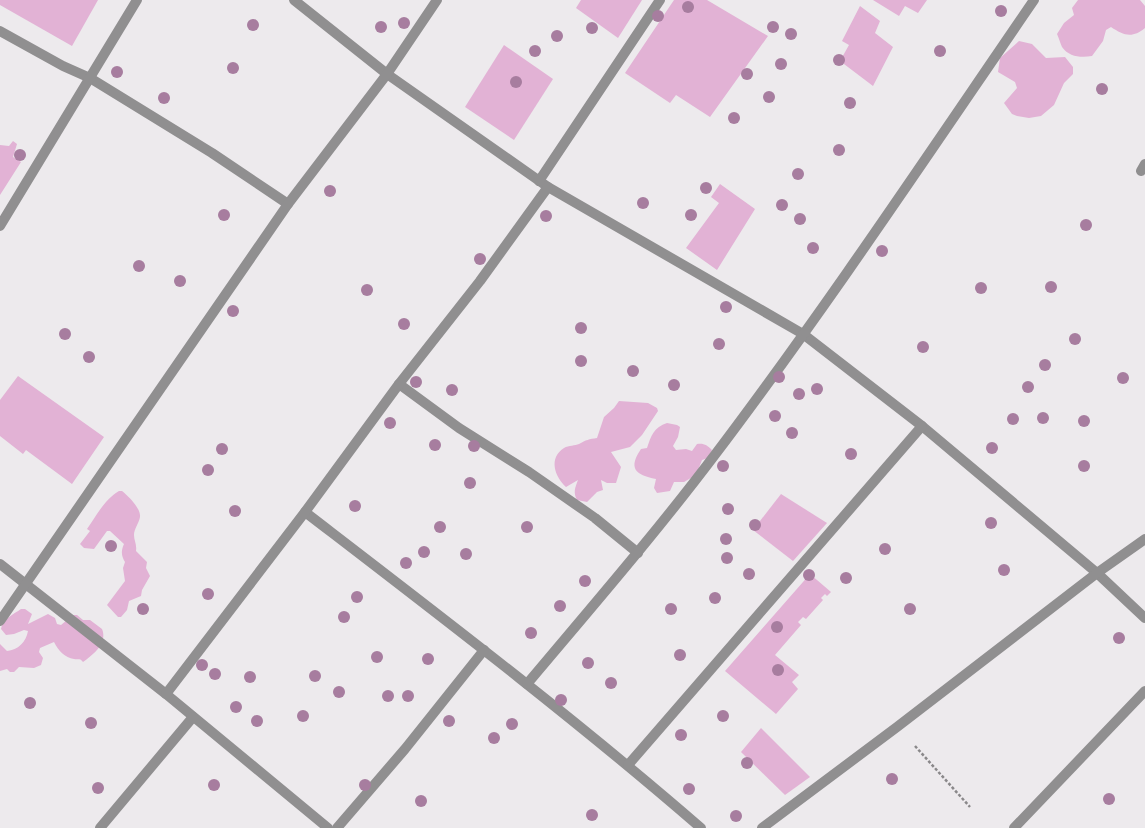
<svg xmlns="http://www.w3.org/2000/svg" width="1145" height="828" viewBox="0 0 1145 828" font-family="Rubik,sans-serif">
  <rect width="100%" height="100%" fill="#edeaed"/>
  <g fill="#e2b2d5">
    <path d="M0,0h98l-26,46 -72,-41z"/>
    <path d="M581,0h61l-24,38 -42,-30z"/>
    <path d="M674,0h33l61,36 -58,81 -34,-22 -6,8 -45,-30z"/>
    <path d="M873,0h54l-9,13 -13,-7 -6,10z"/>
    <path d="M1078,0h62l5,6v22c-13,11 -22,7 -34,-1l-5,3 -3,11 -11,15c-11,2 -23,1 -30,-9 -2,-4 -3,-9 -5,-13l7,-11 10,-8 -2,-7z"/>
    <path d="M860,6l20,15 -5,12 18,14 -20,39 -33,-25 9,-16 -7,-4z"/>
    <path d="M1019,41l13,3 14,14 19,-1 8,10v7l-9,9 -10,22 -13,11 -12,2 -12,-2 -5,-2 -8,-11 13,-15 -2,-6 -17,-10 2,-14z"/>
    <path d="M504,45l49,34 -39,61 -49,-33z"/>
    <path d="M13,141l4,3 -4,13 8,5 -21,33v-50l9,1z"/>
    <path d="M720,184l35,25 -38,61 -31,-22 33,-45 -8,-6z"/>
    <path d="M18,376l86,61 -32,47 -46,-34 -3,4 -23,-18v-36z"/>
    <path d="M619,401l29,2 9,5 1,3 -16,24 -12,12 -19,5 10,15 -5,16h-9l-6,-3 2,10 -6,2 -10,10 -10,-2c-4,-8 -2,-12 1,-20l-12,7c-11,-10 -18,-29 -2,-39 5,-3 11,-2 15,-4 7,-4 10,-5 18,-6l7,-21 10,-9z"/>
    <path d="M667,423l10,2 3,2 -2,10 -5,9 3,4 10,-1 6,2 5,-7c7,-1 10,1 15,6l-4,8 -6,2 -6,15 -12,7h-10l-4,9 -13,2 -3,-5 2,-9c-21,-4 -28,-11 -15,-30l6,-1c4,-12 7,-21 20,-25z"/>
    <path d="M119,491h3c6,5 19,17 18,26 -1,6 -6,12 -6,18 0,6 3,9 2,16l11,11 -1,6 4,8 -8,14 -1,6 -12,5 -2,9 -6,7h-3l-11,-12 18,-24 -2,-13 2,-6c-4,-7 -4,-11 -1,-18l-14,-13h-3l-13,18 -10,-1 -4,-4 10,-13 -3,-2c9,-13 18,-30 32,-38z"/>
    <path d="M781,494l46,29 -34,38 -40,-31z"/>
    <path d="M810,574l21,18 -4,4 -2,-2 -4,4 2,2 -17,19 -3,-2 -5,5 3,3 -26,30 24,20 -7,7 6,7 -22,25 -51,-43z"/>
    <path d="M21,609h4l7,5 -4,10 20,-10 7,4 2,6 4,1 12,-10h4l6,5h7l12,9c6,14 -9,26 -19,33 -3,-4 -4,-2 -9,-3 -9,-1 -16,-9 -20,-17l-14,6 -1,4 4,6 -2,7 -7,3 -15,-1 -5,5h-4l-3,-3 -7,2v-27l7,7c11,-1 19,-9 21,-20l-4,-1 -10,4 -8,1 -5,-6c1,-10 13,-15 20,-20z"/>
    <path d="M761,728l49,49 -25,18 -44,-43z"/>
  </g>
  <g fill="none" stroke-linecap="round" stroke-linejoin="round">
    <path stroke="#8a888a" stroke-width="2.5" stroke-dasharray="3 2" stroke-linecap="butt" d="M915,746l55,61"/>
    <g stroke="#908f90" stroke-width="10">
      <path d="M294,0l93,74 161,113 255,147 119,92 175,147 48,45"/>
      <path d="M0,31l63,35 27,12 122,75 76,51"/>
      <path d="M1141,171l4,-7"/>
      <path d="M539,181l121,-181"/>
      <path d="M0,226l137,-226"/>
      <path d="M399,384l60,44 70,44 66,46 43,35"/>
      <path d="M305,512c134,103 268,205 396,316"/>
      <path d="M0,564l166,130 162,134"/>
      <path d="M0,621l288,-417 99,-130 50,-74"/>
      <path d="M527,684c63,-75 128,-150 187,-228 112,-148 215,-303 320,-456"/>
      <path d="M166,694l139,-182 94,-128 81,-103 68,-94"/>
      <path d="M628,765l294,-339"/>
      <path d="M100,828l93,-111"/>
      <path d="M337,828l68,-79 79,-99"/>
      <path d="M762,828l135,-101 200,-154 48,-34"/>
      <path d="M1014,828l131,-137"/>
    </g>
  </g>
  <g fill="#a77d9f">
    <circle cx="688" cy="7" r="6"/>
    <circle cx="1001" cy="11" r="6"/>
    <circle cx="658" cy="16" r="6"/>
    <circle cx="404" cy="23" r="6"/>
    <circle cx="253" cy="25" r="6"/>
    <circle cx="381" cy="27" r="6"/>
    <circle cx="773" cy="27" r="6"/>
    <circle cx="592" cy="28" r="6"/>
    <circle cx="791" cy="34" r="6"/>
    <circle cx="557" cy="36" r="6"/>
    <circle cx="535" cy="51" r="6"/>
    <circle cx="940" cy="51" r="6"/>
    <circle cx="839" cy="60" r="6"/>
    <circle cx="781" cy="64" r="6"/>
    <circle cx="233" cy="68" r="6"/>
    <circle cx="117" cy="72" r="6"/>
    <circle cx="747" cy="74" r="6"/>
    <circle cx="516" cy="82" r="6"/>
    <circle cx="1102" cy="89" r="6"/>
    <circle cx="769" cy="97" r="6"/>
    <circle cx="164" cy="98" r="6"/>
    <circle cx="850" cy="103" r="6"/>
    <circle cx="734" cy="118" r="6"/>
    <circle cx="839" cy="150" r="6"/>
    <circle cx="20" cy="155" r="6"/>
    <circle cx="798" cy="174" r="6"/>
    <circle cx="706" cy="188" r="6"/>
    <circle cx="330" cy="191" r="6"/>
    <circle cx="643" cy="203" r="6"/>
    <circle cx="782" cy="205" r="6"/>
    <circle cx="224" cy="215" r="6"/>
    <circle cx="691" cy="215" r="6"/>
    <circle cx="546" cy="216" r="6"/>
    <circle cx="800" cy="219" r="6"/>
    <circle cx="1086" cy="225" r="6"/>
    <circle cx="813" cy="248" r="6"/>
    <circle cx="882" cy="251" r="6"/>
    <circle cx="480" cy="259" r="6"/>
    <circle cx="139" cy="266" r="6"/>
    <circle cx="180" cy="281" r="6"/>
    <circle cx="1051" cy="287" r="6"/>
    <circle cx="981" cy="288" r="6"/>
    <circle cx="367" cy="290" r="6"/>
    <circle cx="726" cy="307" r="6"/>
    <circle cx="233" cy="311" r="6"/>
    <circle cx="404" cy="324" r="6"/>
    <circle cx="581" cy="328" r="6"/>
    <circle cx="65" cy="334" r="6"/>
    <circle cx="1075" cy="339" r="6"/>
    <circle cx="719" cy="344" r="6"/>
    <circle cx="923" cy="347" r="6"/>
    <circle cx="89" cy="357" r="6"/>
    <circle cx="581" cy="361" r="6"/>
    <circle cx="1045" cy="365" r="6"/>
    <circle cx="633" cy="371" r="6"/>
    <circle cx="779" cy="377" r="6"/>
    <circle cx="1123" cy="378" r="6"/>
    <circle cx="416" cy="382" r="6"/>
    <circle cx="674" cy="385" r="6"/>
    <circle cx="1028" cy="387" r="6"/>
    <circle cx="817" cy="389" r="6"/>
    <circle cx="452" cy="390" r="6"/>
    <circle cx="799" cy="394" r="6"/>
    <circle cx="775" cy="416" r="6"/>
    <circle cx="1043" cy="418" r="6"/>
    <circle cx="1013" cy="419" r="6"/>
    <circle cx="1084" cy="421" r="6"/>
    <circle cx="390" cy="423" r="6"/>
    <circle cx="792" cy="433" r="6"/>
    <circle cx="435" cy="445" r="6"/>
    <circle cx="474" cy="446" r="6"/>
    <circle cx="992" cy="448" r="6"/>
    <circle cx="222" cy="449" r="6"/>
    <circle cx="851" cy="454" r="6"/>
    <circle cx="723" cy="466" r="6"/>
    <circle cx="1084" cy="466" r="6"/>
    <circle cx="208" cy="470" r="6"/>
    <circle cx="470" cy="483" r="6"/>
    <circle cx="355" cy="506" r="6"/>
    <circle cx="728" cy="509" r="6"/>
    <circle cx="235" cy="511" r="6"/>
    <circle cx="991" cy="523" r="6"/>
    <circle cx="755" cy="525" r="6"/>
    <circle cx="440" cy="527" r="6"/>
    <circle cx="527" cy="527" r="6"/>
    <circle cx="726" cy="539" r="6"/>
    <circle cx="111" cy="546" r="6"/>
    <circle cx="885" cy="549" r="6"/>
    <circle cx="424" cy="552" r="6"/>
    <circle cx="466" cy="554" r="6"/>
    <circle cx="727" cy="558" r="6"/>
    <circle cx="406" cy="563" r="6"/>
    <circle cx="1004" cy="570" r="6"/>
    <circle cx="749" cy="574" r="6"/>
    <circle cx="809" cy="575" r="6"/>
    <circle cx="846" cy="578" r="6"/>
    <circle cx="585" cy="581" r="6"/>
    <circle cx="208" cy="594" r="6"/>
    <circle cx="357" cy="597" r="6"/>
    <circle cx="715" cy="598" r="6"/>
    <circle cx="560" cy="606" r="6"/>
    <circle cx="143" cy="609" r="6"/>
    <circle cx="671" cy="609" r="6"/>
    <circle cx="910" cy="609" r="6"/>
    <circle cx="344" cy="617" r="6"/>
    <circle cx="777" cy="627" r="6"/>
    <circle cx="531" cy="633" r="6"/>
    <circle cx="1119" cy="638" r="6"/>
    <circle cx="680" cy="655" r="6"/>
    <circle cx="377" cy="657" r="6"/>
    <circle cx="428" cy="659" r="6"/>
    <circle cx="588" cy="663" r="6"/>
    <circle cx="202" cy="665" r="6"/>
    <circle cx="778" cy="670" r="6"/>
    <circle cx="215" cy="674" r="6"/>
    <circle cx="315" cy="676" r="6"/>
    <circle cx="250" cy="677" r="6"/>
    <circle cx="611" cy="683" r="6"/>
    <circle cx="339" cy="692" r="6"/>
    <circle cx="388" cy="696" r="6"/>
    <circle cx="408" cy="696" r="6"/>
    <circle cx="561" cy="700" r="6"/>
    <circle cx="30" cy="703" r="6"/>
    <circle cx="236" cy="707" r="6"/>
    <circle cx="303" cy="716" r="6"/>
    <circle cx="723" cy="716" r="6"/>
    <circle cx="257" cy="721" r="6"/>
    <circle cx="449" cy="721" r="6"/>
    <circle cx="91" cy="723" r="6"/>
    <circle cx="512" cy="724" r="6"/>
    <circle cx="681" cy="735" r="6"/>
    <circle cx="494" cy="738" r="6"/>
    <circle cx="747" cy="763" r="6"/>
    <circle cx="892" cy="779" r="6"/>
    <circle cx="214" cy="785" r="6"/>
    <circle cx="365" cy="785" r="6"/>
    <circle cx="98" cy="788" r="6"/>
    <circle cx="689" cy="789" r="6"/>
    <circle cx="1109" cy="799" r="6"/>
    <circle cx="421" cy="801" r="6"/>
    <circle cx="592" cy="815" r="6"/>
    <circle cx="736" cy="816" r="6"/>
  </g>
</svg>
